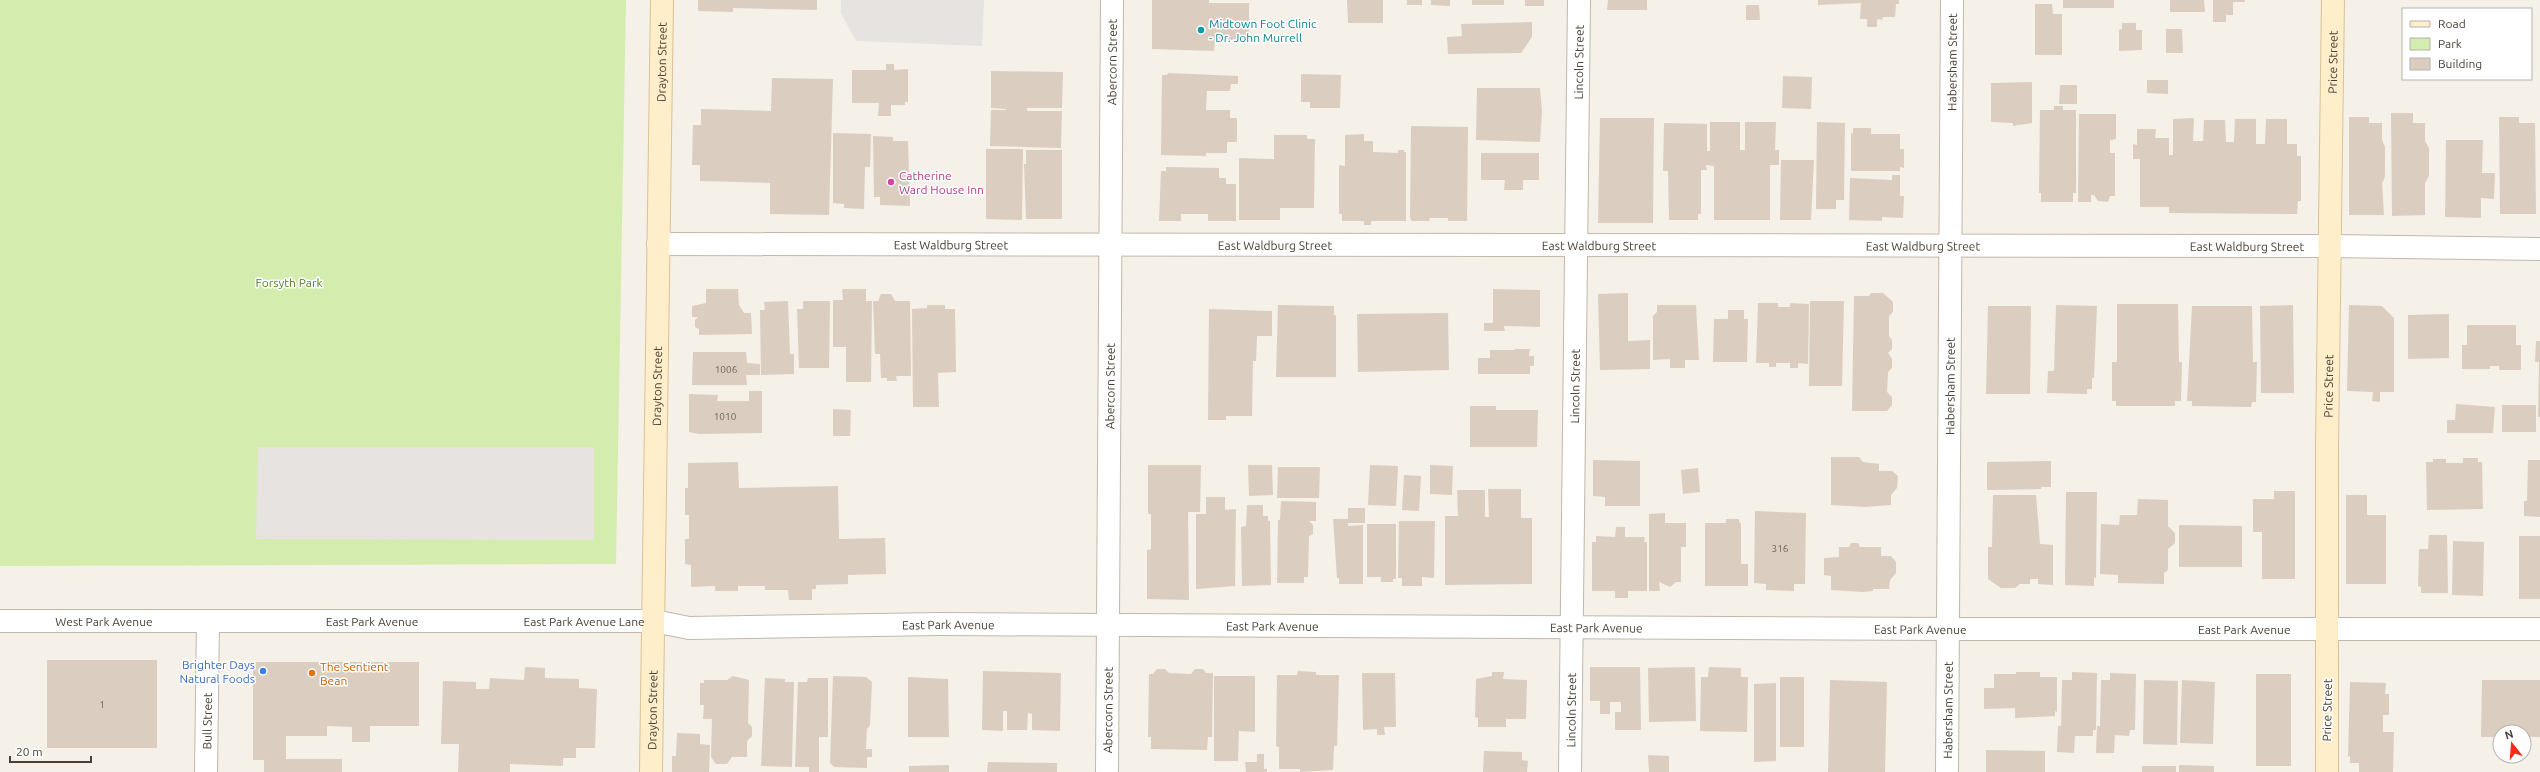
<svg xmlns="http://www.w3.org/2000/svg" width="2540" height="772" viewBox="0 0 2540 772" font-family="Ubuntu,sans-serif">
  <rect width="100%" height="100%" fill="#f5f0e8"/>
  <path fill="#d5ecaf" d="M0,0h626l-10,564 -616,2z"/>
  <g fill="#e6e3e0">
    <path d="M841,0h143l-2,46 -126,-5 -15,-28z"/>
    <path d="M258,447h336v93l-338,-1z"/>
  </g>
  <g fill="#dbcec0">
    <path d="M698,0h119v10l-84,-2v4l-35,-1z"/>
    <path d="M1152,0h57v3h40v37h-34l-1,11 -62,-2z"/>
    <path d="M1347,0h36v23h-35z"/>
    <rect x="1407" y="0" width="15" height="5"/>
    <path d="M1431,0h19v6l-19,-1z"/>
    <rect x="1472" y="0" width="32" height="5"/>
    <rect x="1525" y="0" width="19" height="6"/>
    <path d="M1608,0h39v10h-40z"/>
    <path d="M1818,0h81v4h-3l-1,13h-13l1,3 -6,-1v8h-10v-8h-7l1,-16 -43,2z"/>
    <rect x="2063" y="0" width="51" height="8"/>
    <path d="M2170,0h34l1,12h-35z"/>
    <path d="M2213,0h32v2h-12v13h-7v7h-13z"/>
    <path d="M2035,4h17l1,10h9v41h-27z"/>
    <path d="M1746,5h13l1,15h-14z"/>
    <path d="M1532,22v15l-11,16 -73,1 -1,-17 15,-1 -1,-12z"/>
    <path d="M2122,23h14v7h6v20l-23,1v-21l3,-1z"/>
    <path d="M2166,29h16l1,24h-17z"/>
    <path d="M886,64h8v6l14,-1v33h-3v3h-14v11h-13l1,-13h-27v-33h34z"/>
    <path d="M991,71l72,1 -1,36h-35v3h35l-1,37 -71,-2 1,-36h15v-1l-15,-1z"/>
    <path d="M1168,73l70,3v8h-7l-1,7h-23l-1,19h24v8h7v24h-10v11h-21v3l-45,-1 1,-80h5z"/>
    <path d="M1301,74l40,1 -1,33h-30v-6h-9z"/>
    <path d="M1783,76l29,1 -1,32 -29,-1z"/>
    <path d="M772,78l61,1 -4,136 -59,-1v-31l-70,-2v-16h-8l1,-40h8v-16l70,2z"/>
    <path d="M2147,80h21v14l-21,-1z"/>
    <path d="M2032,82v41l-19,3v-3l-22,-1v-39z"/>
    <path d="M2060,85h17v19h-18z"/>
    <path d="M1477,88h63l2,23 -2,31 -64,-2z"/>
    <path d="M2054,106h9v4h13v83h-3v9h-32v-9h-2l1,-83h14z"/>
    <path d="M2391,113h22v10h12v18l4,7v28l-4,7v32l-33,1z"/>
    <path d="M2079,114h37v25l-6,1v13h5v43h-5l-2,6 -10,-1 -4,-6h-3v7h-13z"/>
    <path d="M2349,117h20v6h13v17l3,7v30l-3,6 2,32h-35z"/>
    <path d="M2499,117h20v6h16l1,91h-36z"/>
    <path d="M1600,118h54l-1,105h-55z"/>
    <path d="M2194,118l-1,23h10l1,-21h21l1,22h8l1,-23h21v25h9l1,-25h21v25h10v12h4v45h-3l-1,13 -128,-1v-6h-29v-48h-7v-15l4,1v-16h19l-1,9h14v17h4v-36z"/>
    <path d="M1710,122h30v28h5v-28h31l-1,28h4v15h-9v55h-56v-54l-8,-1 1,5h-6v44h-3v6h-29l-1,-49h-5l1,-48 43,1v27h3z"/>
    <path d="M1817,122l28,1 -1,77h-8v9h-20z"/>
    <path d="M1411,126l57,1 -1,94h-19v-3h-19l1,3h-18l-2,-3z"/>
    <path d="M1853,128h18v6h29v15h4v19l-4,-1v4h-49v-38l2,1z"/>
    <path d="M833,133l38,1 -1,33h-5l-1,42 -20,-1v-4l-11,-1z"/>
    <path d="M1364,134v7h9v11l25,1v-3h6v2h2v69h-35v4h-7v-4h-22v-7h-3v-49l6,1v-31z"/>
    <path d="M1274,135h33v4h8l-1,69h-34v12h-41v-62l35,1z"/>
    <path d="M873,136l20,1v4h15l2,65 -30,-1v-8h-6z"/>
    <path d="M2446,140h37l-1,33h13l-1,26 -13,-1v20l-36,-1z"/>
    <path d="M986,149h37l-1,71 -36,-1z"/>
    <path d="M1026,150h36v69h-36l-2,-55h2z"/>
    <path d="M1481,153h58v27h-16v10h-19l1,-10h-24z"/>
    <path d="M1781,160h33l-3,60h-31z"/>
    <path d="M1166,167l53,1v10h7v6h10v37h-28v-7h-27v7h-22l2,-50h5z"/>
    <path d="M1892,175h8v21h4l-1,22 -21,-1v4l-33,-1 1,-42 42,2z"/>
    <path d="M706,289h32l1,16 5,8h7l1,21 -53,1v-6l-4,-2v-7l3,-3h-6v-11l14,-3z"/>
    <path d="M842,289h24v12h6l-1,81h-25v-35h-13v-47h10z"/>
    <path d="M1493,289l47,1v37l-36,-1 1,5h-21v-8h9z"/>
    <path d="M1628,293v48l22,-1v29l-50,1 -2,-76z"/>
    <path d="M1871,293h12l10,9v10l-4,4v20l3,4v9l-4,4 4,6v9l-4,4 -1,20 5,5v8l-5,6h-35l2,-115h15z"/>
    <path d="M881,294h10l4,7h15l1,75h-15l1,5h-10v-3h-6l-1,-24h-5l-2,-53h5z"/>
    <path d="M788,301l2,53h4v20l-33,1 -1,-65h5l-1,-8z"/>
    <path d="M803,301h27l-1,67h-30l-2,-59h6z"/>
    <path d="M1810,301h34l-2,85h-33z"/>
    <path d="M1758,303h20v4h12v-4l19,1 -1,60 -10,-1v5h-8v-5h-14v4h-7v-4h-13z"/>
    <path d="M2117,304h61l1,58h3l-1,39h-6v5h-59v-5h-4v-39h5z"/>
    <path d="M927,305h18v4h10l1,63 -18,1 1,34h-26l-1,-98 15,-1z"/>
    <path d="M1278,305l56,1v9h2v62h-60z"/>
    <path d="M1657,305h39l3,55h-14v8h-15v-9l-17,1v-44l4,-4z"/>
    <path d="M2056,305l41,1 -3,72h-2v11h-5v5l-40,-1 1,-22h6z"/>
    <path d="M2293,305l1,88h-33l-1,-87z"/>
    <path d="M2349,305l33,1 12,12v74h-14v10l-8,-1 1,-9 -26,-1z"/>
    <path d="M1988,306h43l-1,88h-44z"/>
    <path d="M2192,306h60l1,56h4l-1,40h-4l-1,5 -59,-1v-5h-5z"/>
    <path d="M1209,309l63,2v25h-15l-1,25h-3l-1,55h-26v4h-18z"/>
    <path d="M1728,310h16v9h4l-1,43h-34l1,-43h14z"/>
    <path d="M1448,313l1,57 -91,2 -1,-58z"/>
    <path d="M2449,314v44l-41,1v-44z"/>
    <path d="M2467,325h49v20h5v25h-22v-4h-9v3h-28v-24h5z"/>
    <path d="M2536,341h4v76h-2l1,-55h-4z"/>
    <path d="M1515,349h15l-1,7h5v10h-4v8h-52v-16h12v-8h24z"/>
    <path d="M693,352h53l1,11 13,1v11h-14l1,10h-55z"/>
    <path d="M749,391h13v42l-63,1 -10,-2v-38l29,1 -1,6h32z"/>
    <path d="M2456,404l39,3 -2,26h-46v-13h8z"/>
    <rect x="2502" y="405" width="34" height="27"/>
    <path d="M1470,406h26v4h42l-1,37h-67z"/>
    <path d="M833,409l18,1 -1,26h-17z"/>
    <path d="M1831,457h28l4,5 16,2v7h13l6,5 -1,12 -6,7v10l-26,2 -34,-2z"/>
    <path d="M2463,458h15v4h4l1,47 -56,1 -1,-48h7v-3h13v4h17z"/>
    <path d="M1593,460l47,1v45h-35v-9l-12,-1z"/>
    <path d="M2528,460h12v57l-16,-1v-15h3z"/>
    <path d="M2051,461v26h-10v2l-54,1v-28z"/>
    <path d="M738,462l1,26 99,-2 1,53 46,-1 1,36 -38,1v9l-32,1v4h-4v11h-23l-1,-10h-23v-4h-27v5h-23v-5l-24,1v-22l-6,-1v-25h4v-24h-4v-27h3v-25z"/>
    <path d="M1148,465h53l-1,47h-12l1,88 -42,-1v-49l4,-1v-35h-3z"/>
    <path d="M1248,465h24l1,30 -24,1z"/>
    <path d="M1370,465l28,1 -2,40 -28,-1z"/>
    <path d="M1430,465l23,1 -1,29 -22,-1z"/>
    <path d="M1278,467h42l-1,31h-42z"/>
    <path d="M1698,468l2,24 -17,2 -2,-24z"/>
    <path d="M1404,475l17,1 -2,35 -17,-1z"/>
    <path d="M1488,489h33v29h11v66l-87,1v-69h13l-1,-26h28v27h4z"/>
    <path d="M2274,491h21v88h-33v-47h-9v-33h21z"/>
    <path d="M2066,492h31l-1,86 -2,-1v9l-29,-1z"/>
    <path d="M1993,495h43l4,49 13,1v40l-15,-1v-5h-8v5h-10l-5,4h-14l-13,-9v-32h4z"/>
    <path d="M2346,495h21v20h19v69h-40z"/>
    <path d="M1206,497h19v13l11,-1 -1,77 -39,3v-75h10z"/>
    <path d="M2138,499l30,1v26l7,7v10l-7,6v21l-4,3v11l-46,-1v-8l-18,-1 1,-50 18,1 1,-10h17z"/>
    <path d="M1281,501l35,1v19h-7l4,4v9l-4,2 -1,41h-4v6h-27l1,-63h2z"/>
    <path d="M1247,505h16v11h5v5h2l1,64 -29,1 -1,-59 5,-1z"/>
    <path d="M1348,508h17v15h-17v3l15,-1v59h-24v-6h-2l-4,-59h15z"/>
    <path d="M1755,511l51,2 -1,71h-11v7l-28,-1v-6l-12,-1z"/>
    <path d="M1665,513v10h21v24h-5v35h-5l-6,5 -11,-5 1,9h-11v-77z"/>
    <path d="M1726,519h13v3l2,1v41h7v22h-43v-63h21z"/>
    <path d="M1399,521h36l-1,57 -12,-1v9h-20v-8h-4z"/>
    <path d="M1367,524h29v55h-3v3h-12v-5h-14z"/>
    <path d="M2179,525l63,1v41h-63z"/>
    <path d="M1616,527h9v10h20l-1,5h3v49h-19v7h-13v-7h-23v-49h4v-6l19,1z"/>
    <path d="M2429,535h18l1,58h-27v-6l-3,-1 1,-37h9z"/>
    <rect x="2519" y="536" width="21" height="63"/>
    <path d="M2453,541l31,1 -1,54 -31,-1z"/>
    <path d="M1851,543h7l2,4h21v9h10l5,6v11l-6,7 -1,9h-16v2l-10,1 -32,-2v-14l-7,-1v-17l15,-1v-10h10z"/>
    <rect x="47" y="660" width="110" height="88"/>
    <path d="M253,662h166v64h-49v16h-18v-15l-25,-1v10h-41v23h56v13h-78v-12h-11z"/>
    <path d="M525,667l20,1v10l34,1v9l18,1 -2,59h-19v10h-13v8l-53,-2v8h-52l1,-28h-18l2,-63 33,1v7h13l1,-11 34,2z"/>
    <path d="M1590,667h50l1,63h-26v-18h6v-10h-11v12h-10v-13h-10z"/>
    <path d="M1695,667l1,54 -47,1 -1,-54z"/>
    <path d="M1709,667l32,1v9h7l-1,55 -47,-1 1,-54h7z"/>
    <path d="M1157,669h8l4,4 22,1 4,-5h8l3,4h7l-1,64h-4l-1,13 -56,-1v-12h-3l1,-63h4z"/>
    <path d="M983,671l78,2 -1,58 -28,-1v-16l-4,-1 -1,17h-20v-19h-4v20l-21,-1z"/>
    <path d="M1298,671l18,1v3h23l-2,71h-3l-1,24 -33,2v-3h-21v-22l-3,-1 1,-71h20z"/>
    <path d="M1492,672h12l-1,7 24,1 -1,39h-20v8h-28v-9l-3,-1 1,-38 16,-3z"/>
    <path d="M2016,672h24v5h17v35l-2,-1v5l-40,2v-10l-31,1v-21h10v-14h22z"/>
    <path d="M2072,672l25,1 -1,57h-3v6h-18l-1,17 -17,-1 1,-26h3l1,-46h10z"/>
    <path d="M1362,673h33l1,54h-12l1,8h-8v-6l-14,1z"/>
    <path d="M2110,673l26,1 -1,56h-5l-1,6 -14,-1 -1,18h-18l1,-27h3l1,-46h9z"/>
    <rect x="2256" y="674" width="35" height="92"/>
    <path d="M733,676l16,4 -1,43 4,4v9l-5,5v16h-15l-5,7h-11l-5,-7 1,-38h-9l1,-14h-4v-22h4v-3h23z"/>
    <path d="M833,676l33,1 6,5 -2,43 -3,4 -1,20h6v8h-5v11l-33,-1 -4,-4z"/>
    <path d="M1214,676h41v56l-16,-1 -1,30h-24z"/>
    <path d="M908,677l40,2 1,58h-41z"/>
    <rect x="1780" y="677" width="24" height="70"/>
    <path d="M765,678l20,1v3h9l-2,85 -31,-1z"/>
    <path d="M808,678h20v59h-9v35h-10v-5h-14l3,-85h9z"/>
    <path d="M1830,680l57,2 -2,90h-57z"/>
    <path d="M2144,680l34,1 -1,64 -34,-1z"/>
    <path d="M2182,680l33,2 -2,62 -33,-1z"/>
    <path d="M2482,680h58v57h-16v-5h-24v5h-19z"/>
    <path d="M2350,682l36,1 -1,11h4v21h-6v17h11l-1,40h-34v-9h-9v-7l-2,1z"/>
    <path d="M1776,683v78l-22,1v-78z"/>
    <path d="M677,733l23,1v10l10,1 -1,27h-37v-16h4z"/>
    <path d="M1986,750l59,1v21h-59z"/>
    <path d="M1484,751l38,1v8l6,1 -1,11h-44z"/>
    <path d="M1257,754h7v15h3v3h-21l-1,-10h12z"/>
    <path d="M1648,755l21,1v16h-20z"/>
    <path d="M988,762l69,1v9h-70z"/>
    <path d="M949,765v7h-40v-6z"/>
    <path d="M2179,765l35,1v6h-35z"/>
    <rect x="2142" y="766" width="34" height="6"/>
  </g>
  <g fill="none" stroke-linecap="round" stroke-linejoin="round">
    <g stroke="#c2b8aa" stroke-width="24">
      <g id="minor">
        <path id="s1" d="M658,244l1673,2 209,3"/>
        <path id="s2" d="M0,621h654l35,7 251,-4 1008,5h592"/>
        <path id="s3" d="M206,772l2,-151"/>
        <path id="s4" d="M1570,772l9,-772"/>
      </g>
    </g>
    <g stroke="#c2b8aa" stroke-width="24">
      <g id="tertiary">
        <path id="s5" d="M1107,772l5,-772"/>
        <path id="s6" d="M1947,772l5,-772"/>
      </g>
    </g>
    <g stroke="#d8c295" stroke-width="24">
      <g id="secondary">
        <path id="s7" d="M651,772l11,-772"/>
        <path id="s8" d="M2327,772v-325l6,-447"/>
      </g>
    </g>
    <use href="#minor" stroke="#fff" stroke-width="22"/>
    <use href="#tertiary" stroke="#fff" stroke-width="22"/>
    <use href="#secondary" stroke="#ffeec9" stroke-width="22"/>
  </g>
  <circle fill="#0f9aa8" stroke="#fff" stroke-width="1.5" cx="1201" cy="30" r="4"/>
  <circle fill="#d1479c" stroke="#fff" stroke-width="1.5" cx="891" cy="182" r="4"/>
  <circle fill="#3f7fe0" stroke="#fff" stroke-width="1.5" cx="263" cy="671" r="4"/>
  <circle fill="#e8710a" stroke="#fff" stroke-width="1.5" cx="312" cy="673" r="4"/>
  <g text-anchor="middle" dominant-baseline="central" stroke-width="3" stroke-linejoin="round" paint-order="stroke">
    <g font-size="10" fill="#6e6458">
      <text x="726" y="369">1006</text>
      <text x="725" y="416">1010</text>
      <text x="1780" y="548">316</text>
      <text x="102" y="704">1</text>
    </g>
    <g font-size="12" fill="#0d838f" stroke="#fff" text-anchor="start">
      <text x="1209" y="23">Midtown Foot Clinic<tspan x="1209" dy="14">- Dr. John Murrell</tspan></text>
    </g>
    <g font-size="12" fill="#494136" stroke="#fff">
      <text stroke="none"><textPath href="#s7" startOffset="710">Drayton Street</textPath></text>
      <text stroke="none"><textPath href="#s5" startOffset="710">Abercorn Street</textPath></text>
      <text stroke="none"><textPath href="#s4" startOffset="710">Lincoln Street</textPath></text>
      <text stroke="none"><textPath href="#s6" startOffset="710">Habersham Street</textPath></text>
      <text stroke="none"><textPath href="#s8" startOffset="710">Price Street</textPath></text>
      <text stroke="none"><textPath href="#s1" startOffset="293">East Waldburg Street</textPath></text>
      <text stroke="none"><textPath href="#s1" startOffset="617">East Waldburg Street</textPath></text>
      <text stroke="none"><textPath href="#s1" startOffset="941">East Waldburg Street</textPath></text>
      <text stroke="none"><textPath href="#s1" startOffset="1589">East Waldburg Street</textPath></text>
      <text stroke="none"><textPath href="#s1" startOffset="1265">East Waldburg Street</textPath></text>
      <text stroke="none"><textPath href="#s7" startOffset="386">Drayton Street</textPath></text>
      <text stroke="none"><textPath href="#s5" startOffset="386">Abercorn Street</textPath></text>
      <text stroke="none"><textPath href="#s4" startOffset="386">Lincoln Street</textPath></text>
      <text stroke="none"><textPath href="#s6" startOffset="386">Habersham Street</textPath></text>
      <text stroke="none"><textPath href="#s8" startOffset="386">Price Street</textPath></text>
      <text stroke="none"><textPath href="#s2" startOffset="104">West Park Avenue</textPath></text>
      <text stroke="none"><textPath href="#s2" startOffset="372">East Park Avenue</textPath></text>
      <text stroke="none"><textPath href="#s2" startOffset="584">East Park Avenue Lane</textPath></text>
      <text stroke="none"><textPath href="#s2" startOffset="949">East Park Avenue</textPath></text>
      <text stroke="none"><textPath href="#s2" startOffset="1273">East Park Avenue</textPath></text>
      <text stroke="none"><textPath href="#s2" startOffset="1597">East Park Avenue</textPath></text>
      <text stroke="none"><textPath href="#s2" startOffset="1921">East Park Avenue</textPath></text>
      <text stroke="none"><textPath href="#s2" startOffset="2245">East Park Avenue</textPath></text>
      <text stroke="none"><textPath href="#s7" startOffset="62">Drayton Street</textPath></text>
      <text stroke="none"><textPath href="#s5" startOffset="62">Abercorn Street</textPath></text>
      <text stroke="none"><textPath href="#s4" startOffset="62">Lincoln Street</textPath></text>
      <text stroke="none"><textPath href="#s6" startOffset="62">Habersham Street</textPath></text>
      <text transform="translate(2327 710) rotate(-89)">Price Street</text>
      <text stroke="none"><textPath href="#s3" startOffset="51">Bull Street</textPath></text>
    </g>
    <g font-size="12" fill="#b23c85" stroke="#fff" text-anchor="start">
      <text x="899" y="175">Catherine<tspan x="899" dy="14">Ward House Inn</tspan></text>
    </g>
    <g font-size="12" fill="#4e8024" stroke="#fff">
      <text x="289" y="282">Forsyth Park</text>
    </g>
    <g font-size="12" fill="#366cbe" stroke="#fff" text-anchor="end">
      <text x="255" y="664">Brighter Days<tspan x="255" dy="14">Natural Foods</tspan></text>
    </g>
    <g font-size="12" fill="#c56008" stroke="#fff" text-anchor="start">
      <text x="320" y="666">The Sentient<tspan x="320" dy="14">Bean</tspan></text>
    </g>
  </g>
  <rect x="2402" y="8" width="130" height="72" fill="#ffffff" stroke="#b6b3af"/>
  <rect x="2410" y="21" width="20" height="6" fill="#ffeec9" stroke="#b6b3af"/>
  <text x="2438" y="28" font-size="12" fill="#494136">Road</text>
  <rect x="2410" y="38" width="20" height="12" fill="#d5ecaf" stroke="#b6b3af"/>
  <text x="2438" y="48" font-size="12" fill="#494136">Park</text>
  <rect x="2410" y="58" width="20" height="12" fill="#dbcec0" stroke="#b6b3af"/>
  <text x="2438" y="68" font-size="12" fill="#494136">Building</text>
  <g transform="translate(2512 744) rotate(343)"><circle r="19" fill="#ffffff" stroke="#b6b3af"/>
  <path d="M0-3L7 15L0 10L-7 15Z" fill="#ff2816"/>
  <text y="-6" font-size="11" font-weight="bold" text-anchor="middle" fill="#494136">N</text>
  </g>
  <path d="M10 756v6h81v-6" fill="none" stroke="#494136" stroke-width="2"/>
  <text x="16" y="756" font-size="12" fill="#494136" stroke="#ffffff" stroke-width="3" paint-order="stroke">20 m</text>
</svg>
